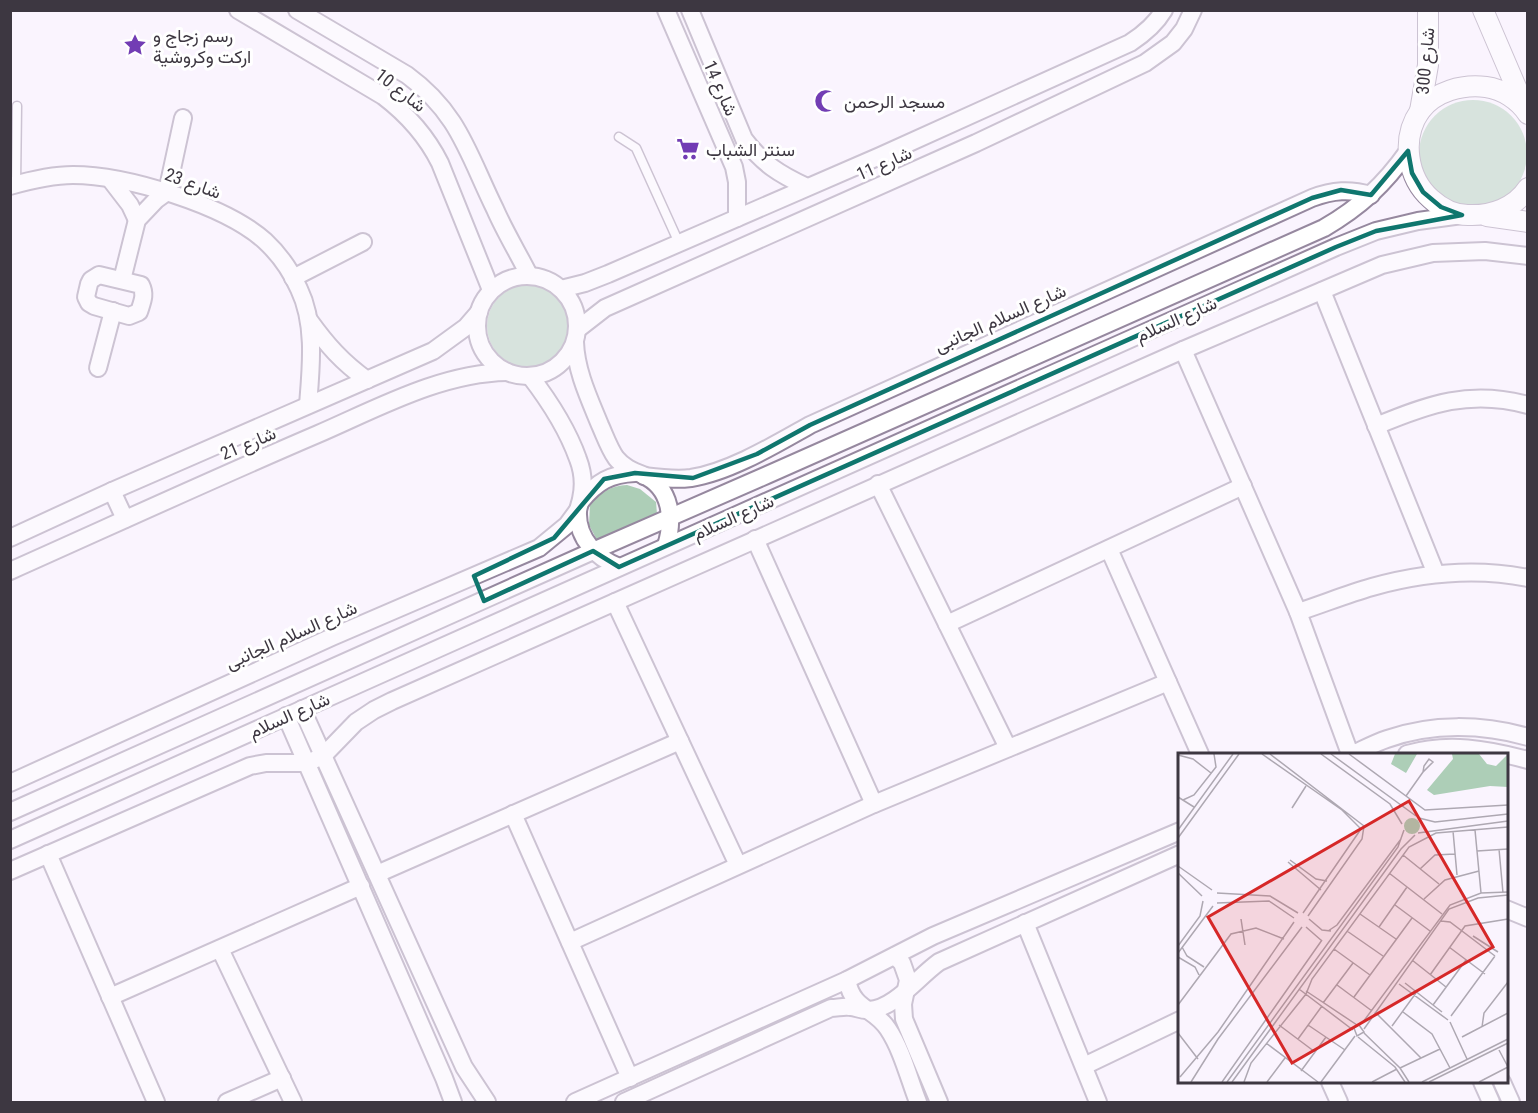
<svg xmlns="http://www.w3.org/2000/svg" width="1538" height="1113" viewBox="0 0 1538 1113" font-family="'Roboto Condensed',Vazirmatn,sans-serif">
  <rect width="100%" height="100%" fill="#faf4fe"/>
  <g fill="#adceb7">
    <circle cx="1473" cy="154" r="54"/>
    <circle cx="528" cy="326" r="41"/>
    <path d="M627,485l13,4 16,13 1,12 -59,28 -9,-17 1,-21c12,-12 20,-18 37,-19z"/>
  </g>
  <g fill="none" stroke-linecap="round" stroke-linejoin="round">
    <g stroke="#96889f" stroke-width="11">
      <g id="service">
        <path d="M619,137l17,11 43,95"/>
        <path d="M16,185l1,-79"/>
      </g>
    </g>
    <g stroke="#96889f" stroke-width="20">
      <g id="minor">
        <path d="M238,10l145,86c25,19 43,39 57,67l51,127"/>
        <path d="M297,10l110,65c52,38 61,79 88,134 10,23 23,44 34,66"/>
        <path d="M666,10l68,157 3,15v36"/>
        <path d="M690,10l54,129c19,25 35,35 63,48"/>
        <path d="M110,179l20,26 7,15"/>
        <path d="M10,186c21,-6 42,-11 63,-11 53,0 152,30 192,66 14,13 26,30 34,48 17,35 12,79 9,116"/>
        <path d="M99,275l42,10c5,10 1,17 -2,27l-10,4 -35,-10 -5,-3 -3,-6 3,-13 2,-4z"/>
        <circle cx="527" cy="326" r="50"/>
        <path d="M293,278l70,-36"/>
        <path d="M122,280l15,-60 19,-20 11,-8 16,-74"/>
        <path d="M561,289l24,-6 23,-9 272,-118 250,-113c14,-9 25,-18 34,-33"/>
        <path d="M1322,291l114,283"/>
        <path d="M309,320c18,25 33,42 58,60"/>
        <path d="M578,329l27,-21 371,-165 169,-80 28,-20 11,-14 9,-19"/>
        <path d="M575,342c1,29 14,56 25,83 5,11 9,23 16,33 7,9 17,13 27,17 29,13 31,45 23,71"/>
        <path d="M1183,350l115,262 52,142"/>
        <path d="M98,368l15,-57"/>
        <path d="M530,376c20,26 37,52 48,83 5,13 6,27 3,40 -1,5 -3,9 -3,13 -1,27 19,46 41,55"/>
        <path d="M1376,426c53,-22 94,-37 152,-21"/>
        <path d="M644,476c16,2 31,4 47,2 39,-6 85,-34 119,-53l502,-227c21,-8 38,-9 59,-3"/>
        <path d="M878,484l130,264"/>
        <path d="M112,491l13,28"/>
        <path d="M581,501c16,-19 29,-27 54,-28"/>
        <path d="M10,538l102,-47 321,-140 33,-24 13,-15"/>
        <path d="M755,539l119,265"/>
        <path d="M1109,549l91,205"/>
        <path d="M10,571c103,-46 205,-93 308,-137 60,-26 123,-61 189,-62"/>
        <path d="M615,602l123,263"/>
        <path d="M1298,612c25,-8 49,-18 74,-25 50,-14 105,-19 156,-9"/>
        <path d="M947,624l296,-138"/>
        <path d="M302,709l162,358 23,35"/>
        <path d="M286,716l158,362 9,24"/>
        <path d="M1353,754c11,-5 22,-11 34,-15 45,-16 95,-15 141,-2"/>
        <path d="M1407,754c41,-12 80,-5 121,6"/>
        <path d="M10,783l322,-146 207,-89 28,-23 11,-15"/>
        <path d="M10,812l583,-261 174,-76 557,-247c36,-21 60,-43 84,-77"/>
        <path d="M513,814l117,264"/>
        <path d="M10,840l1326,-593 40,-16 42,-10 44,-6"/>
        <path d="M48,854l108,248"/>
        <path d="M10,871l240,-105 16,-3h41l16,-7 33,-34 18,-12 18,-9 791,-351 199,-85 51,-12 52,-2 43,5"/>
        <path d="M377,874l303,-133"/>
        <path d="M1506,909l22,9"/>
        <path d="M1025,923l73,179"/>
        <path d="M570,942l304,-138 294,-122"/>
        <path d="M220,949l73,153"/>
        <path d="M895,956l7,7 6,17 -5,24 1,15 35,83"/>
        <path d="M847,980c6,31 27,27 41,49 14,21 21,50 30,73"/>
        <path d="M110,997l251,-111"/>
        <path d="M1084,1066l96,-46"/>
        <path d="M1330,1082l9,20"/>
        <path d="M1482,1082l9,20"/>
        <path d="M1502,1082l9,20"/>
        <path d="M227,1102l55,-24"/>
        <path d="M575,1102l272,-122 86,-44 247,-105"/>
        <path d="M624,1102l207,-94c6,0 13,-2 19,-1 6,0 12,4 19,3 25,-1 49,-33 70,-48l241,-108"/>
      </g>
    </g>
    <g stroke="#96889f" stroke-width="22">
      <g id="tertiary">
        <path d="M1483,10l42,98"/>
        <path d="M1420,111l8,-46v-55"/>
        <path d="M1528,114c-9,-14 -26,-25 -42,-27 -23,-3 -51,4 -66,24 -19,27 -13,67 11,88 10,9 23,16 37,16 23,1 47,-7 60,-27"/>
        <path d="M1487,216l41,6"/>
      </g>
    </g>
    <use href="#service" stroke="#fff" stroke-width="8"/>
    <use href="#minor" stroke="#fff" stroke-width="16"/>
    <use href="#tertiary" stroke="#fff" stroke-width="20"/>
  </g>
  <path d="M0 0H1538V1113H0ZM1408,151l4,22 11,19 18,15 21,8 -86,16 -40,16 -717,320 -26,-16 -109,50 -10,-25 80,-38 50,-59 31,-6 58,5 64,-24 53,-29 502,-227 29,-8 30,5z" fill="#faf4fe" fill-opacity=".55" fill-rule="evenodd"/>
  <path fill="none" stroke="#0f766e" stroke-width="4.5" stroke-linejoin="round" d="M1408,151l4,22 11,19 18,15 21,8 -86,16 -40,16 -717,320 -26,-16 -109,50 -10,-25 80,-38 50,-59 31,-6 58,5 64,-24 53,-29 502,-227 29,-8 30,5z"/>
  <defs>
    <g id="sight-bare" transform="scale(1.8)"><path d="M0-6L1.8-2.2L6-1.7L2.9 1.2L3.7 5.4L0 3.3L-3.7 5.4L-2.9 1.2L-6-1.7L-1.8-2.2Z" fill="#723db4" stroke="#fff" stroke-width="2.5" paint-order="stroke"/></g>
    <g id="mosque-bare" transform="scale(1.8)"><path d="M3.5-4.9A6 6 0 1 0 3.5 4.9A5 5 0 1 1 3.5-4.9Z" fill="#723db4" stroke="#fff" stroke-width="2.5" paint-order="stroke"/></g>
    <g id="supermarket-bare" transform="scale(1.8)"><path d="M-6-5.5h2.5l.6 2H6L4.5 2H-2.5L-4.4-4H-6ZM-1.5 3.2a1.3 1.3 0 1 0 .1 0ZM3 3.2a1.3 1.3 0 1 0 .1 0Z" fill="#723db4" stroke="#fff" stroke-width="2.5" paint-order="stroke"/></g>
  </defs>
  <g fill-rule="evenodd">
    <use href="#sight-bare" x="135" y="45"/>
    <use href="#mosque-bare" x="826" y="101"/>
    <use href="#supermarket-bare" x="688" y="149"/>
  </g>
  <g text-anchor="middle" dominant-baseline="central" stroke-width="6" stroke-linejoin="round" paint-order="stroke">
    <g font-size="18" fill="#3d3741" stroke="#fff" text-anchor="start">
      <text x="153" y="35">رسم زجاج و<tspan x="153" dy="21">اركت وكروشية</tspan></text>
      <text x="844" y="101">مسجد الرحمن</text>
      <text x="706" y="149">سنتر الشباب</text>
    </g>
    <g font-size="18" fill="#3d3741" stroke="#fff">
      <text transform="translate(1425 61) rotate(-85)">شارع 300</text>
      <text transform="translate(721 88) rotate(66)">شارع 14</text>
      <text transform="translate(401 90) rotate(38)">شارع 10</text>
      <text transform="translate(884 163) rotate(-24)">شارع 11</text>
      <text transform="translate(193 183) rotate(20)">شارع 23</text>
      <text transform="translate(1000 318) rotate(-24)">شارع السلام الجانبى</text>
      <text transform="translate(1176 319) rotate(-24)">شارع السلام</text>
      <text transform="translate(248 443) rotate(-23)">شارع 21</text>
      <text transform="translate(733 517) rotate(-24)">شارع السلام</text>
      <text transform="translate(291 635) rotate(-24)">شارع السلام الجانبى</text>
      <text transform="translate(289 715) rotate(-24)">شارع السلام</text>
    </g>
  </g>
  <g transform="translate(1178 753)">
    <rect width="330" height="330" fill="#faf4fe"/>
    <path d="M217,1h22l-11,19 -15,-9zM274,1h27l8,10 9,2 12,-12v33l-18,-1 -56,9 -7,-5 26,-31zM226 73a8 8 0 1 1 16 0a8 8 0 1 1-16 0Z" fill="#adceb7"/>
    <path fill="none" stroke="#aea8b2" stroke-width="1.5" d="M84,1l80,56 19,19 -58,84M92,1l94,72 -2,13 -54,77M143,1l69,50 12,20M153,1l85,62M171,1l76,56 83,-5M0,2l15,4 18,14M251,6l4,3 -10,10 1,-6zM228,43l17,-24M0,44l16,10M5,47l11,-5 22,-28 -2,-13M114,55l14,-22M241,65l16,4 73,-8M0,77l55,-76M297,77l6,63M275,78l4,44M240,80l90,-12M0,85l61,-84M321,96l4,44M299,98l31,-2M225,102l36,29M112,107l26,19 11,2M110,109l33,28M0,113l34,24M242,116l15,-14 20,-1M0,120l24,23M211,120l53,41M39,140l53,3 28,17M246,146l21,-19 34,-9M39,150l52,-2 25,17M217,152l35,26M182,161l36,25M63,166l4,26M131,166l13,11 9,1M263,168l9,1 45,34M128,174l16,14M201,174l28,-40M150,178l9,-6 64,-86M169,178l36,25M295,183l25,16M0,193l22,-30 3,-15M4,194l5,9 17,11M271,194l36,27M156,196l36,26M0,200l35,-47M0,204l17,10 4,8M234,207l34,27M252,222l35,-49 43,-7M227,230l37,29M221,231l49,36M159,232l35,26M121,236l54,41M128,238l51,34M176,244l58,-79M145,250l30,-40M0,252l53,-71 25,-6 28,11M255,252l33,-45M197,259l46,46M225,259l29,22 18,34M273,263l44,-60M272,269l17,37M101,272l36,27M130,272l37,25M181,272l5,7 -7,4 -3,-8 9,-6 87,-117 31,-12 27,-1M214,273l24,-33M304,274l2,-14 24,-31M186,276l85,-120 29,-11 30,-3M0,280l20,26M186,280l36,35 9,14M180,284l37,30 10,15M284,284l46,-24M120,286l24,-33M88,290l52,39M321,297l9,17M222,315l40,-19M123,318l25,-34M2,324l38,-45 76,-110M13,329l27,-43 84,-112M44,329l100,-142M49,329l171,-235 6,-17M54,329l169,-233 14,-14M66,329l7,-19 55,-69 6,-15 97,-132 27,-14 72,-6M89,329l18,-24M143,329l34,-46M194,329l25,-13M244,329l86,-43M251,329l79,-39M301,329l29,-15"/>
    <path fill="#d62828" fill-opacity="0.15" stroke="#d62828" stroke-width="3" d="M231,48l84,146 -201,116 -84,-146z"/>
    <rect width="330" height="330" fill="none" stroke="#3d3741" stroke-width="3"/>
  </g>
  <rect width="1538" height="1113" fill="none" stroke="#3d3741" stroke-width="24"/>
</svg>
